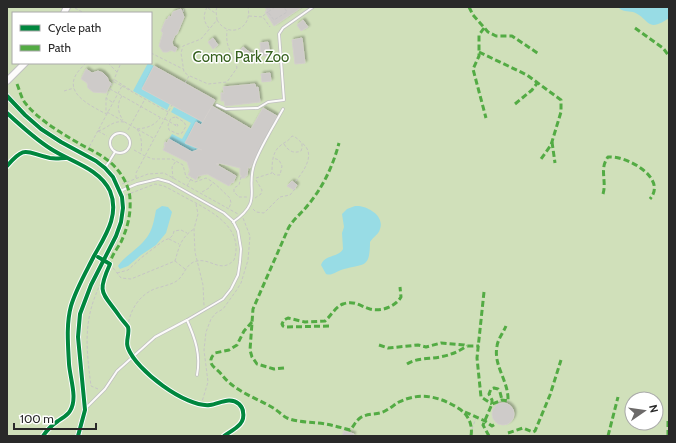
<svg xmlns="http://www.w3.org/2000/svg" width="676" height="443" viewBox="0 0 676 443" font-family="Cabin,sans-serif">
  <defs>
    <filter id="shadow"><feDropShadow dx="2" dy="-2" stdDeviation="1" flood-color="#0004"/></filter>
  </defs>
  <rect width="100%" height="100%" fill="#e8e3e0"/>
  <path fill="#d0e0ba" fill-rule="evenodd" d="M7,7h662v429h-662zM13,13h138v50h-138zM632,399h24v24h-24z"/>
  <g fill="#98dce5">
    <path d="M618,7h51v11c-23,16 -19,0 -36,-6 -5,-1 -11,0 -15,-5z"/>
    <path d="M148,63l6,3 -12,23 28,15 -3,6 -34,-19z"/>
    <path d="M174,107l29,15 -2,3 -5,-3 -11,21 17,7 -3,-1 -7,3 -23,-13 3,-5 10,5 9,-16 -20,-11z"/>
    <path d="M162,206l6,1 4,5 -6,21 -10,12 -15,10 -13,11 -8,3 -2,-3c3,-5 8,-9 13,-13 18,-15 21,-20 25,-43z"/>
    <path d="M355,206c11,-1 30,9 25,23 -1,5 -7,8 -10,13 0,28 -7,21 -29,28 -6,2 -9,6 -15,4l-5,-9c4,-11 17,-7 22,-16l-1,-16 2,-6 -2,-13 5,-5z"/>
  </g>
  <g fill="#cecbc9" stroke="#d3cfcc" filter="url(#shadow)">
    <path d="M265,7h37l-28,19 -9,-14 2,-1z"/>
    <path d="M181,9l3,8 -7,17 -2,1 -3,7 1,4 4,2 -2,4 -4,-2 -4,2h-4l-4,-6 4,-13 -2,-2 5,-12 1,1 2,-4 2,1 2,-5z"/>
    <path d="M303,20l5,7 -7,4 -4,-6z"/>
    <path d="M213,38l5,7 -5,4 -5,-7z"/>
    <path d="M302,38l3,25 -10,1 -3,-24z"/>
    <path d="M268,42l2,13 -9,1 -1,-13z"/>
    <path d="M243,47l14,11 -5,6 -14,-11z"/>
    <path d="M154,66l61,34 -12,22 -61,-33z"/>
    <path d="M86,69l6,4 6,-2 5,2 4,4 2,5 2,1 -5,10 -13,-1 -5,-4 -1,-5 -6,-4z"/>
    <path d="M270,73l1,8 -9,1 -1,-8z"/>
    <path d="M255,84l1,4 2,-1 2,15 -35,4 -1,-5h-3v-8h3l-1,-6z"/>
    <path d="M212,106l39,23 12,-21 14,8 -27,52 -2,-1 -1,9h-2v2h-4v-3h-1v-7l-21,-5 -1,2 -1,-2v2l19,11 -3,7 -1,-1 -3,4 -22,-12 -9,2 -2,4 -8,-5 2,-4 -3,-9 -24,-12 2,-4 -1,-1 1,-3 2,1 2,-4 23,13 7,-3 3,1 -17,-7 11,-21 5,3z"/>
    <path d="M292,181l5,4 -3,5 -7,-4z"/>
    <circle cx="503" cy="414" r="11"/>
    <path d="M344,431l10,3 -1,2h-11z"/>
  </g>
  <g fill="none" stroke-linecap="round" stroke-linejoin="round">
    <g stroke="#c1c0c1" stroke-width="3.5">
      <g id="lane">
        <path d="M217,105l9,4 32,-1 10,-6 16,-2 -5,-66 4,-6 30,-21"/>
        <circle cx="120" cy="143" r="10"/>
        <path d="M105,168l10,-16"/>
        <path d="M233,222c32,-22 11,-32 22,-60 7,-18 18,-35 28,-53"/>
        <path d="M187,320c8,18 14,35 10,55"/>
        <path d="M85,409l20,-20 12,-18 38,-34 32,-17 36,-21 8,-10 7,-14 2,-13 1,-13 -3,-18 -5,-10 -9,-8 -55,-31 -11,-3 -21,5 -17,7"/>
      </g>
    </g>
    <g stroke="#c1c0c1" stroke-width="6">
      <path id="street" d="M7,96l18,19 16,14 20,13 35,19 9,7 8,9 9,20 1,11 -2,14 -5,14 -25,49 -11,29 -2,23 7,73 -7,26"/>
    </g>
    <g stroke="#c1c0c1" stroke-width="8">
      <g id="secondary">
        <path d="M64,13l3,-6"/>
        <path d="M7,81l18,-18"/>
      </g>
    </g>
    <g stroke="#c6c5c5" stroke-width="1" stroke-dasharray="3 2" stroke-linecap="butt">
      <path d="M207,7c-4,9 -4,14 2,21"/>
      <path d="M275,7l-7,5 6,8 13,-8 -3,-5"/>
      <path d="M75,8l9,5"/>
      <path d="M208,8l7,5"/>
      <path d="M183,12l1,-5"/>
      <path d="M249,16l14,1 7,10"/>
      <path d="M263,16l5,-4"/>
      <path d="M217,20c12,20 36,8 31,-13"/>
      <path d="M151,53l32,16"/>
      <path d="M86,63c-3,3 -6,6 -9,10 -14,21 15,33 29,41v-16"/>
      <path d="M108,63l9,9"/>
      <path d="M190,76l18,8 19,-2 10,-14c-3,-17 -12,-16 -10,-38"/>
      <path d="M115,80l17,11"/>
      <path d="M185,83l4,-7 -5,-4 -3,-19 2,-7 18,-7 16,-19 -1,-9 1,-4"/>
      <path d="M122,86l46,26"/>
      <path d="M110,89l53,30"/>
      <path d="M64,91l10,-3"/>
      <path d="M122,96c-6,8 -4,17 1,24"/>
      <path d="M112,102l-6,-4 15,-35"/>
      <path d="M107,112l46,26"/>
      <path d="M176,117l8,5 2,4 -4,7 -4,1 -9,-4 -1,-5 3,-7z"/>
      <path d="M165,119l10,6"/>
      <path d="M177,124l1,1 -1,2 -2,-2z"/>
      <path d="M137,129c10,-1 17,-3 23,-11"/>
      <path d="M137,129c5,8 5,15 4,24"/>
      <path d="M128,130l17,-31"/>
      <path d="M98,131c9,-2 14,-11 26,-9"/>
      <path d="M98,131l9,5"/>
      <path d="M284,144c4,7 10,10 17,7l1,-3v-5"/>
      <path d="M134,150l11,6 8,3h19l11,6 3,12 9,5 11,-4c10,5 16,13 24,20l1,5 -2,5"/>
      <path d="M87,151l35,-65 -8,-4"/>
      <path d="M79,163l3,-4"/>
      <path d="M273,173l2,2h5l2,-9 -3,-6 -6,-2"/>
      <path d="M241,177l-2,8 -5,3v4l5,5h8"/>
      <path d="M136,178v-5l36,-68"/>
      <path d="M173,179l-1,-12 4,-6"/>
      <path d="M122,184l26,-10 16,-1 74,41"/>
      <path d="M187,186l5,-9"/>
      <path d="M108,189l5,-2"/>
      <path d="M202,192l7,-4 4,-6"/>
      <path d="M126,195l29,-11 9,2c10,5 20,11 30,16 22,12 50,28 40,58 -13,14 -23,-2 -37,1 -11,2 -12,13 -19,19 -5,4 -11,5 -17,7 -19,4 -31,21 -33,39"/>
      <path d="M255,198l6,-4 1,-4 -6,-10v-2l16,-5c0,-9 0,-21 8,-27 4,-4 8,-4 12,-10 5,1 6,4 10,7 15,11 1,29 -7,39"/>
      <path d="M196,204l2,10 -4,15 1,23 8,33 1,21"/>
      <path d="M253,209l3,3 8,1 16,-16 10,-2 5,-6"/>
      <path d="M169,239l10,5"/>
      <path d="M175,261l10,8"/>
      <path d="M110,264l11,14 10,1 44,-18c4,-14 6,-24 19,-32"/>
      <path d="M117,273l11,-3 13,-12 22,-17 7,-3 3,-3 1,-4 7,-1 6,3"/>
      <path d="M72,388l5,-1"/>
      <path d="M98,389l-7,-3c-5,-39 -8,-66 9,-101l2,-1"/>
      <path d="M201,405l7,-23 -4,-32 2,-18 5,-13 5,-6 7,-4 13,-18 5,-8 7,-23 2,-24 -7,-18"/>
      <path d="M472,429l4,-11"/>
    </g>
    <use href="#lane" stroke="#fcfbfa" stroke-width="2"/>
    <use href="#street" stroke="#fcfbfa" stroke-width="4.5"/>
    <use href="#secondary" stroke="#fcfbfa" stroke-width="6"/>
    <g stroke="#53ab44" stroke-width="3" stroke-dasharray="6 3" stroke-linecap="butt">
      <path d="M469,7l4,8 15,17 8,4h16l27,18"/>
      <path d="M484,28l-5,7v21l-6,13 13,49"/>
      <path d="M635,28l28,20 6,8"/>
      <path d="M479,52l48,23 34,25v12l-10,33 -10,14"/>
      <path d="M17,84c3,7 4,14 9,20 13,16 35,29 54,40 9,5 18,9 26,15 13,9 24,26 24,41 1,15 -3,29 -9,42 -4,7 -10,14 -11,22"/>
      <path d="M515,104l17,-14 6,-8"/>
      <path d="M552,142l3,21"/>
      <path d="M603,194c4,-13 -4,-25 5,-37 18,-2 60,21 42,42"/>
      <path d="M484,292l-7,66 4,39 11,7"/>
      <path d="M252,322l-8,9 -7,14 -8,5 -14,3c-11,11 2,15 7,22 13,17 35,23 53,34 4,3 8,7 12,9 10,4 21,4 30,5 12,1 22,4 33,7 4,-4 5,-8 10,-12 7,-5 16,-3 23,-6 6,-3 11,-7 16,-10 20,-10 40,-6 59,6 10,6 15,16 13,28"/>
      <path d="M329,326l-43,1 -3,-1 -1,-2 2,-4 4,-2 17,4 20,-1c6,-5 10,-14 18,-17 11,-4 17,2 27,5 11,3 25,-2 31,-12l-1,-10"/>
      <path d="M379,345l9,3 30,-3 8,2 15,-4 23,2 3,1h12"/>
      <path d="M407,364c9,-6 22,-5 33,-7 10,-2 18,-5 27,-11"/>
      <path d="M284,368l-10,1 -17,-5 -5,-7 -2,-7 3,-41 35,-80c5,-10 13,-15 20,-24 15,-18 25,-39 31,-62"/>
      <path d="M492,404v-4l-3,-6 2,-5 3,-1 4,1 2,3 2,8"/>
      <path d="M465,412l20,9 7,5 3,-2"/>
      <path d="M668,421v15"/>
      <path d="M508,433l15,-5 10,4 2,-1 15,-36 11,-35"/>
      <path d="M489,436l-6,-11 9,-21 10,-4 6,1c1,-20 -15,-35 -11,-55 1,-7 6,-13 9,-20"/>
      <path d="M608,436l10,-39"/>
    </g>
    <g stroke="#fff" stroke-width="6">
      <g id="cycleway">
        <path d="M7,96l18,19 16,14 20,13 35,19 9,7 8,9 9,20 1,11 -2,14 -5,14 -25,49 -11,29 -2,23 7,73 -7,26"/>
        <path d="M7,113c14,13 28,26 44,36 20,13 48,19 59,42 10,24 -5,45 -16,65 -8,16 -18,33 -23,50 -5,18 -3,39 -2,58 1,14 9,35 1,47 -3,5 -8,7 -12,10 -6,4 -11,9 -15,15"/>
        <path d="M7,166c19,-22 19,-13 43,-8 6,1 11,0 16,0"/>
        <path d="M98,257l12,7c-14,31 -7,28 10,53 2,3 6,7 8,10 2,7 -3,14 0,21 8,22 58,60 82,57 9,-1 20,-9 29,-1 2,2 4,5 4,8 3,13 -11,18 -19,24"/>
      </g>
    </g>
    <use href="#cycleway" stroke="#00873e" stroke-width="4"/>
  </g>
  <g text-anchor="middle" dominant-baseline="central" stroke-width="3" stroke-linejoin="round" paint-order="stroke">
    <g font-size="15" fill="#36611e" stroke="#fff">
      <text x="241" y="57">Como Park Zoo</text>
    </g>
  </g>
  <rect width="676" height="443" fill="none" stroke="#292929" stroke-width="16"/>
  <rect x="12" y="12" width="140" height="52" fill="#ffffff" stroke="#a9a9a9"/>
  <rect x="20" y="25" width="20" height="6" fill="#00873e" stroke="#a9a9a9"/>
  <text x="48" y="32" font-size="12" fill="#292929">Cycle path</text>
  <rect x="20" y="45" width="20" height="6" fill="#53ab44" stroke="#a9a9a9"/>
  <text x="48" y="52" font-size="12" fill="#292929">Path</text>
  <g transform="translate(644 411) rotate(77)"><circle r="19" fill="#ffffff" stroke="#a9a9a9"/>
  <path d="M0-3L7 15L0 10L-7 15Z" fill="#6c6a69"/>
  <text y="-6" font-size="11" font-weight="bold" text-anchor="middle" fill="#292929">N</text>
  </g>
  <path d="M14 423v6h82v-6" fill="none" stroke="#292929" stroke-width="2"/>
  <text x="20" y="423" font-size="12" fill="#292929" stroke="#ffffff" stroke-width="3" paint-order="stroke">100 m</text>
</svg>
